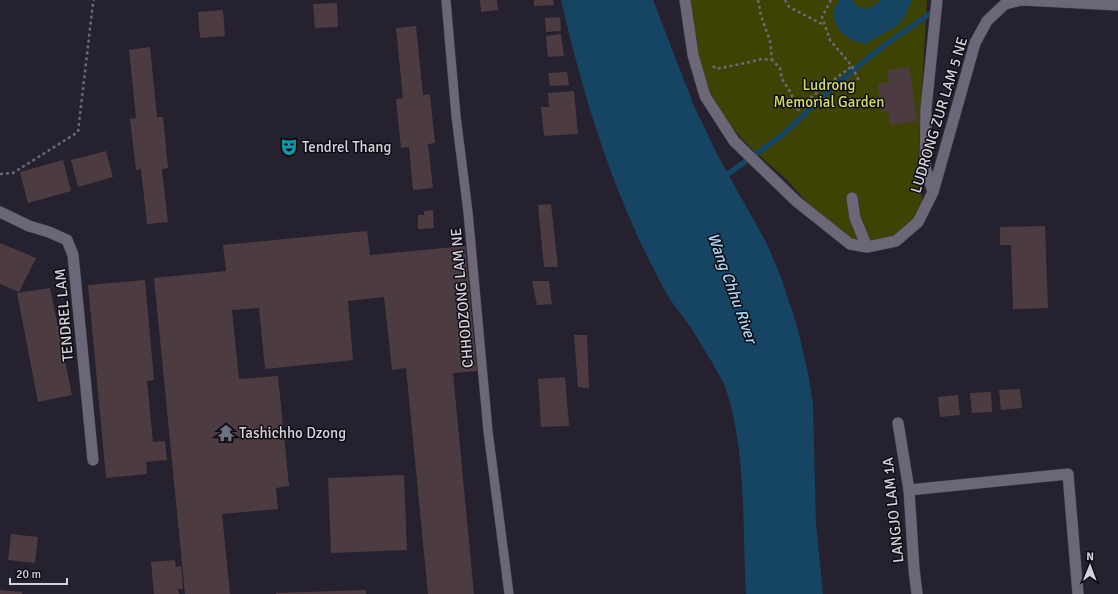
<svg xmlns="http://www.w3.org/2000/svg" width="1118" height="594" viewBox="0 0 1118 594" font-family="Signika,sans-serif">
  <rect width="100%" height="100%" fill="#25212f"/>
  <path fill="#3e4304" d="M691,0h236l-9,161 4,39 -8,18 -20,17 -22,6 -18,-2 -28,-19 -22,-21 -18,-20 -33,-29 -14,-14 -10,-13 -19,-30 -12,-35z"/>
  <g fill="#164563">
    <path d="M561,0h92l41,106 24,50 48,86 15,35 16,49 11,47 5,31 3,121 7,69h-77c-4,-68 1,-139 -20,-205 -3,-9 -9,-17 -13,-25 -7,-11 -13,-22 -20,-33 -9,-14 -21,-27 -29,-42 -49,-90 -80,-189 -103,-289z"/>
    <path d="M839,0h14l5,7 10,2 13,-9h31l-8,18 -7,8 -32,18 -14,-4 -11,-9 -5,-8 -2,-12z"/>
  </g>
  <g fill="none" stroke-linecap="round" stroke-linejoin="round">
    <path stroke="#164563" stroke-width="5.5" d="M728,174l53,-38 47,-44 34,-29 24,-19 45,-31"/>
  </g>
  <g fill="#4c3c42">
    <path d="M480,0h17l1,10 -17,2z"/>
    <path d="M534,0h19l1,5 -20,1z"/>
    <path d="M337,3l1,24 -23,1 -2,-24z"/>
    <path d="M223,10l2,26 -25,2 -2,-26z"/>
    <path d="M560,17l1,14 -15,1 -1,-14z"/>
    <path d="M416,26l7,69 7,-1 5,49 -7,1 5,44 -20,2 -4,-43 -8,1 -5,-49 7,-1 -7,-70z"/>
    <path d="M561,34l3,22 -16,1 -2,-21z"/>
    <path d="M150,47l7,70h6l5,51 -6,1 6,53 -21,2 -6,-55 -5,1 -6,-51 6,-1 -7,-68z"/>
    <path d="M909,67l8,54 -27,4 -2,-14 -7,1 -3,-28 11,-2 -2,-12z"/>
    <path d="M567,72l2,13 -19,1 -2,-13z"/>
    <path d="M574,91l4,43 -34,2 -3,-29h8l-1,-14z"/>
    <path d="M106,151l7,26 -35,10 -7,-27z"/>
    <path d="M63,160l8,31 -43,12 -8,-31z"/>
    <path d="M551,204l7,63h-14l-6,-62z"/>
    <path d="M433,210l1,18 -16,1v-14h6v-4z"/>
    <path d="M1045,226l3,82 -35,1 -2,-64h-11v-18z"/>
    <path d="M367,231l3,24 95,-9 12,125 -24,2 21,221h-46l-22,-226 -14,2 -8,-73 -36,4 5,59 -88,9 -6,-61 -27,2 7,69 39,-3 11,110 -13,2 2,21 -56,5 8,80h-45l-31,-316 72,-7 -3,-26z"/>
    <path d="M0,243l36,15 -17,34 -19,-8z"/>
    <path d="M145,280l9,100 -7,1 6,61 12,-1 2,19 -21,2 1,12 -41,4 -18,-193z"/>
    <path d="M532,281h17l3,23 -15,1z"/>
    <path d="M50,288l22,107 -34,7 -21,-109z"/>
    <path d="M574,335h13l2,53 -11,-1z"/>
    <path d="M565,377l4,49 -28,1 -3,-48z"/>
    <path d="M1020,389l2,19 -21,2 -2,-20z"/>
    <path d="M991,392l1,20 -20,1 -2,-20z"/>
    <path d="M958,395l2,20 -20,2 -2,-20z"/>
    <path d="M404,475l3,75 -76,3 -3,-75z"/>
    <path d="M11,534l27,3 -3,26 -27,-3z"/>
    <path d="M175,560l1,7 5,-1 2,23h-5l1,5h-25l-3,-32z"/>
    <path d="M0,590l22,2v2h-22z"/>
    <path d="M366,590v4h-90v-1z"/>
  </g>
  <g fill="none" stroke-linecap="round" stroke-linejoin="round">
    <g stroke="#3f3b46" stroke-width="10">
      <path id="service" d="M446,0l10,116 12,96 20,219 21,163"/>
    </g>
    <g stroke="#3f3b46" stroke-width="12">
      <g id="minor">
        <path d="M685,0l8,55 12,41 29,45 62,60 54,43 17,3 29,-6 22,-19 15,-30 42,-149 12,-22 18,-17 17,-4 96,5"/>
        <path d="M933,192l-8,-25 1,-58 11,-109"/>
        <path d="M852,198l3,20 12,29"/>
        <path d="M0,212l29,14 20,6 18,8 6,15 20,205"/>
        <path d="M898,423l11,67 5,79 3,25"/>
        <path d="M909,490l159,-16 10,120"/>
      </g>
    </g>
    <g stroke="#6c6875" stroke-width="2.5" stroke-dasharray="3 3" stroke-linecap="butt">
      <path d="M758,0l3,16 9,25 2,19"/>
      <path d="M785,0l4,7 35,18"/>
      <path d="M831,0l-9,17 8,23 22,26 7,15"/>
      <path d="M713,66l3,3 34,-7 12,-3 10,1 8,8 2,11 9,14 6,18 13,-13 42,-32"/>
      <path d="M0,174l13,-1 65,-41 15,-129 1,-3"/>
    </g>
    <use href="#service" stroke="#6b6777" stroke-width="9"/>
    <use href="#minor" stroke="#6b6777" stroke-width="11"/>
  </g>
  <defs>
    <g id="theatre-bare" transform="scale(1.38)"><path d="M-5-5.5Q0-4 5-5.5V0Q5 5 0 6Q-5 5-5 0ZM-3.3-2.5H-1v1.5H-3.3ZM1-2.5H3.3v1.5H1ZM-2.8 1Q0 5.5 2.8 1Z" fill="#0f9aa8" stroke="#0e0c12" stroke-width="2.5" paint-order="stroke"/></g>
    <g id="temple-bare" transform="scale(1.38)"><path d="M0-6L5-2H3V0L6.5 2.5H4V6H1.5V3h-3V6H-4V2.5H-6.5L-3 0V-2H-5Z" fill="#6b7280" stroke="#0e0c12" stroke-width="2.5" paint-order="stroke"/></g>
  </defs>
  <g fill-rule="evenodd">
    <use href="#theatre-bare" x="289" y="147"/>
    <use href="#temple-bare" x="226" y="433"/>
  </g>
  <g text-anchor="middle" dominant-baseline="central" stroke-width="3" stroke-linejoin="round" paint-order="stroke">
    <g font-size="15" fill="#d3df62" stroke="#0e0c12">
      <text x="829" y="85">Ludrong<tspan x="829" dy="17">Memorial Garden</tspan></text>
    </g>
    <g font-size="15" fill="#d5d2dc" stroke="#0e0c12">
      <text transform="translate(939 115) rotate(-73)">LUDRONG ZUR LAM 5 NE</text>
      <text transform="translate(462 298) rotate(-95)">CHHODZONG LAM NE</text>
      <text transform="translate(64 315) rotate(-95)">TENDREL LAM</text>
      <text transform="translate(893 510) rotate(-96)">LANGJO LAM 1A</text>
    </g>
    <g font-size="15" fill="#d5d2dc" stroke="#0e0c12" text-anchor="start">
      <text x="302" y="147">Tendrel Thang</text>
      <text x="239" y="433">Tashichho Dzong</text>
    </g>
    <g font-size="16" font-style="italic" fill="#add5f3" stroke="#0e0c12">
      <text transform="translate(732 288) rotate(70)">Wang Chhu River</text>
    </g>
  </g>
  <g transform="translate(1090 566) rotate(1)" stroke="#0e0c12" stroke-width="3" paint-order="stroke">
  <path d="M0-3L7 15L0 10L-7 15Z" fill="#d5d2dc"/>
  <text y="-6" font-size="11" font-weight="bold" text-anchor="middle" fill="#d5d2dc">N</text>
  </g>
  <path d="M10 578v6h57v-6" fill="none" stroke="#d5d2dc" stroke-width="2"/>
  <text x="16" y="578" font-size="12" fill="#d5d2dc" stroke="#0e0c12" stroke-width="3" paint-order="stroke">20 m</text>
</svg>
